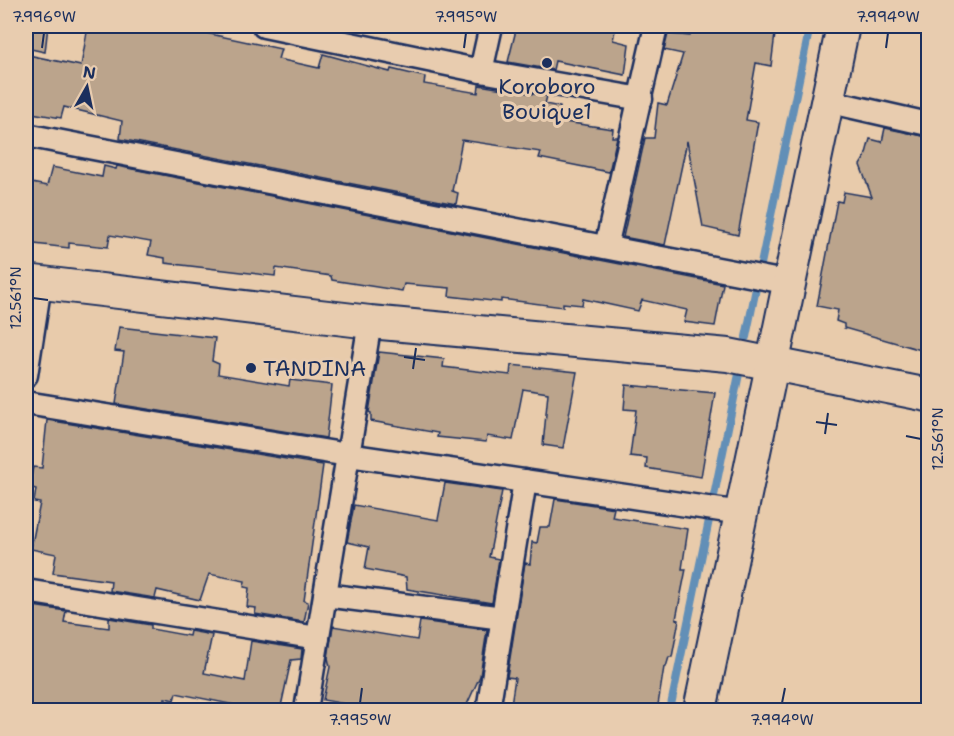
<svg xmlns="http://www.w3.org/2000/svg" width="954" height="736" viewBox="0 0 954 736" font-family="'Shantell Sans',sans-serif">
  <rect width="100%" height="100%" fill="#e8cbab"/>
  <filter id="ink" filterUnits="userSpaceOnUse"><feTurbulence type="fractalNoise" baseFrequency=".0167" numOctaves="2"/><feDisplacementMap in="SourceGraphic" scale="12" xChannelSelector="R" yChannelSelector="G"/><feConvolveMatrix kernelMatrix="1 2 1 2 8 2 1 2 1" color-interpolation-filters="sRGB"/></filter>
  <g filter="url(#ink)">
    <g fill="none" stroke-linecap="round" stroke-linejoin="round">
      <g stroke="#628fb7" stroke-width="8">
        <path d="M746,337l64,-311"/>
        <path d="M670,710l69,-336"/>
      </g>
    </g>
    <g fill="#bba48c" stroke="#1b2f5e" stroke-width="1.5">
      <path d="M26,26h22l-3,26 -19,-4z"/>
      <path d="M88,26h85l108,23 -3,10 41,9 4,-14 67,18 1,-3 34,8 -1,7 54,9 1,-8 68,11 -2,8 15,3 -2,14 55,8 -1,8h5l-8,35 -70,-14 2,-6 -79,-12 -10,51 6,2 -2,11 -336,-65 2,-18 -58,-14 -3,11 -35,-6 2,-57 53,11z"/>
      <path d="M517,26h99l-3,14 16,4 -4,31 -70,-14 -2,9 -45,-8z"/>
      <path d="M692,26h84l-5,40 -15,-3 -10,57 12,2 -20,113 -35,-8 -16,-86 -22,104 -42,-8 22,-99h9l4,-35 9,2 16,-51 -19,-4 4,-16 22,2z"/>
      <path d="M885,128l43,9v215l-84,-24v-4l-8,-3 2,-11 -21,-4 20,-105 5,1 2,-10 28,5 -12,-32 5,-8 5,-18 12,3z"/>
      <path d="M104,166l12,3 1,-3 606,118 -8,42 -31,-4 3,-12 -45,-10 -4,11 -55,-12 -1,6 -19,-2v4l-62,-8v3l-52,-6 1,-8 -46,-4 -2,7 -70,-11 -1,-4 -55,-8 -1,8 -110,-13v-5l-17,-3 3,-13 -41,-7 -2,12 -39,-4v5l-43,-5v-61l21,4 5,-19 50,10z"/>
      <path d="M119,327l96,11 -3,23 7,3 -1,10 71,12 1,-6 42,5 -6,53 -210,-34 8,-52 -9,-1z"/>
      <path d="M379,352l65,7 -1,8 67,8 1,-10 66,7 -14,76 -20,-3 5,-52 -25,-4 -10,51 -26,-4 -1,6 -49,-5 1,-4 -67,-12v-8l-2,-1z"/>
      <path d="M626,385l89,8 -14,84 -55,-9 1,-10 -17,-2 6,-46 -12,-1z"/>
      <path d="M47,420l276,45 -19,136 4,1 -4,20 -49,-8 1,-6 -9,-1 2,-19 -5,-1 1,-6 -36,-7 -9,26 -43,-10 -2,8 -45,-7 1,-10 -58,-8 3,-19 -25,-5 9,-46 -6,-1 2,-13 -7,-2 4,-20 9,1z"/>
      <path d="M445,483l57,8 -13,66 10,2 -7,44 -85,-14 -1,-12 -41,-8 4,-22 -22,-5 7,-37 84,15z"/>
      <path d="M555,499l59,9 -2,9 76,12 -6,40h4l-10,50 3,1 -7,37h-3l-3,10h-2l-7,44h-43l-34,-4v4h-70l5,-33 -8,-1 18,-114 5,1 2,-22 5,1 3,-16h10z"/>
      <path d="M26,605l40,6 -2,11 45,6v-10l42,7v4l38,7 1,-5 22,4 -8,38 41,8 6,-40 51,8 -1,10 -10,1 -11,51h-31l1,-3 -74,-15 -2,7 -9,-2 -2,13h-137z"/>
      <path d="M420,621l67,9 -7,46 -16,35h-120l2,-7 -23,-4 7,-33 -2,-9 5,-32 84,14z"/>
    </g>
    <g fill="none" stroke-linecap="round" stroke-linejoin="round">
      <g stroke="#1b2f5e" stroke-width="27">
        <g id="street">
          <path d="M264,26l217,45 160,28"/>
          <path d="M481,71l10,-45"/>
          <path d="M827,101l101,23"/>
          <path d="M26,135l764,148"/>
          <path d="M606,247l50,-221"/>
          <path d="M26,375l14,-91"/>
          <path d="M26,403l322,52 393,58"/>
          <path d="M26,591l292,47"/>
          <path d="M325,595l178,23"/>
          <path d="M306,710l64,-388"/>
          <path d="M488,710l37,-229"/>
        </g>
      </g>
      <g stroke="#1b2f5e" stroke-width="36">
        <g id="secondary">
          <path d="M26,281l344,41 358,33 200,40"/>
          <path d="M700,710l143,-684"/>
        </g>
      </g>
      <use href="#street" stroke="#e8ccaf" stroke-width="22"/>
      <use href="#secondary" stroke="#e8ccaf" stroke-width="32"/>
    </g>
  </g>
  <path fill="none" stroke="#1b2f5e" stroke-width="2" d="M42,48l2,-15M464,48l2,-15M886,48l2,-15M33,298l15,2M404,357l21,3M413,369l3,-21M816,422l21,3M825,434l3,-21M906,436l15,3M360,703l2,-15M782,703l3,-15"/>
  <g fill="#1b2f5e" stroke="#e8ccaf" stroke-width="2">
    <circle cx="547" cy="63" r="6"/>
    <circle cx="251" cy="368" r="6"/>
  </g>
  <g text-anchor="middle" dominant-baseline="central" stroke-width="6" stroke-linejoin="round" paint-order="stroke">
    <g font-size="22" fill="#1b2f5e" stroke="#e8ccaf">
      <text x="547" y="86">Koroboro<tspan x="547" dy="25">Bouique1</tspan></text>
      <text x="263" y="368" text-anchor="start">TANDINA</text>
    </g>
  </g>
  <rect width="954" height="736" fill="none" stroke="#e8ccaf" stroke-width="66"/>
  <g transform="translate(87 87) rotate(9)" stroke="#e8ccaf" stroke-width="4.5" paint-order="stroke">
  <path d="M0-4.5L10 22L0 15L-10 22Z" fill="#1b2f5e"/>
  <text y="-9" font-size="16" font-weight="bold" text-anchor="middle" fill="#1b2f5e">N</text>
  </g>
  <rect x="33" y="33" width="888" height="670" fill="none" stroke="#1b2f5e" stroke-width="2"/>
  <g font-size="15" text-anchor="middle" fill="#1b2f5e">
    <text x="44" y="22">7.996°W</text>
    <text x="466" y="22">7.995°W</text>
    <text x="888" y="22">7.994°W</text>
    <text transform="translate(16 298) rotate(-90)" y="5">12.561°N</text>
    <text transform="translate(938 439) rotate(-90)" y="5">12.561°N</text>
    <text x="360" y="725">7.995°W</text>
    <text x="782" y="725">7.994°W</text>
  </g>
</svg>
